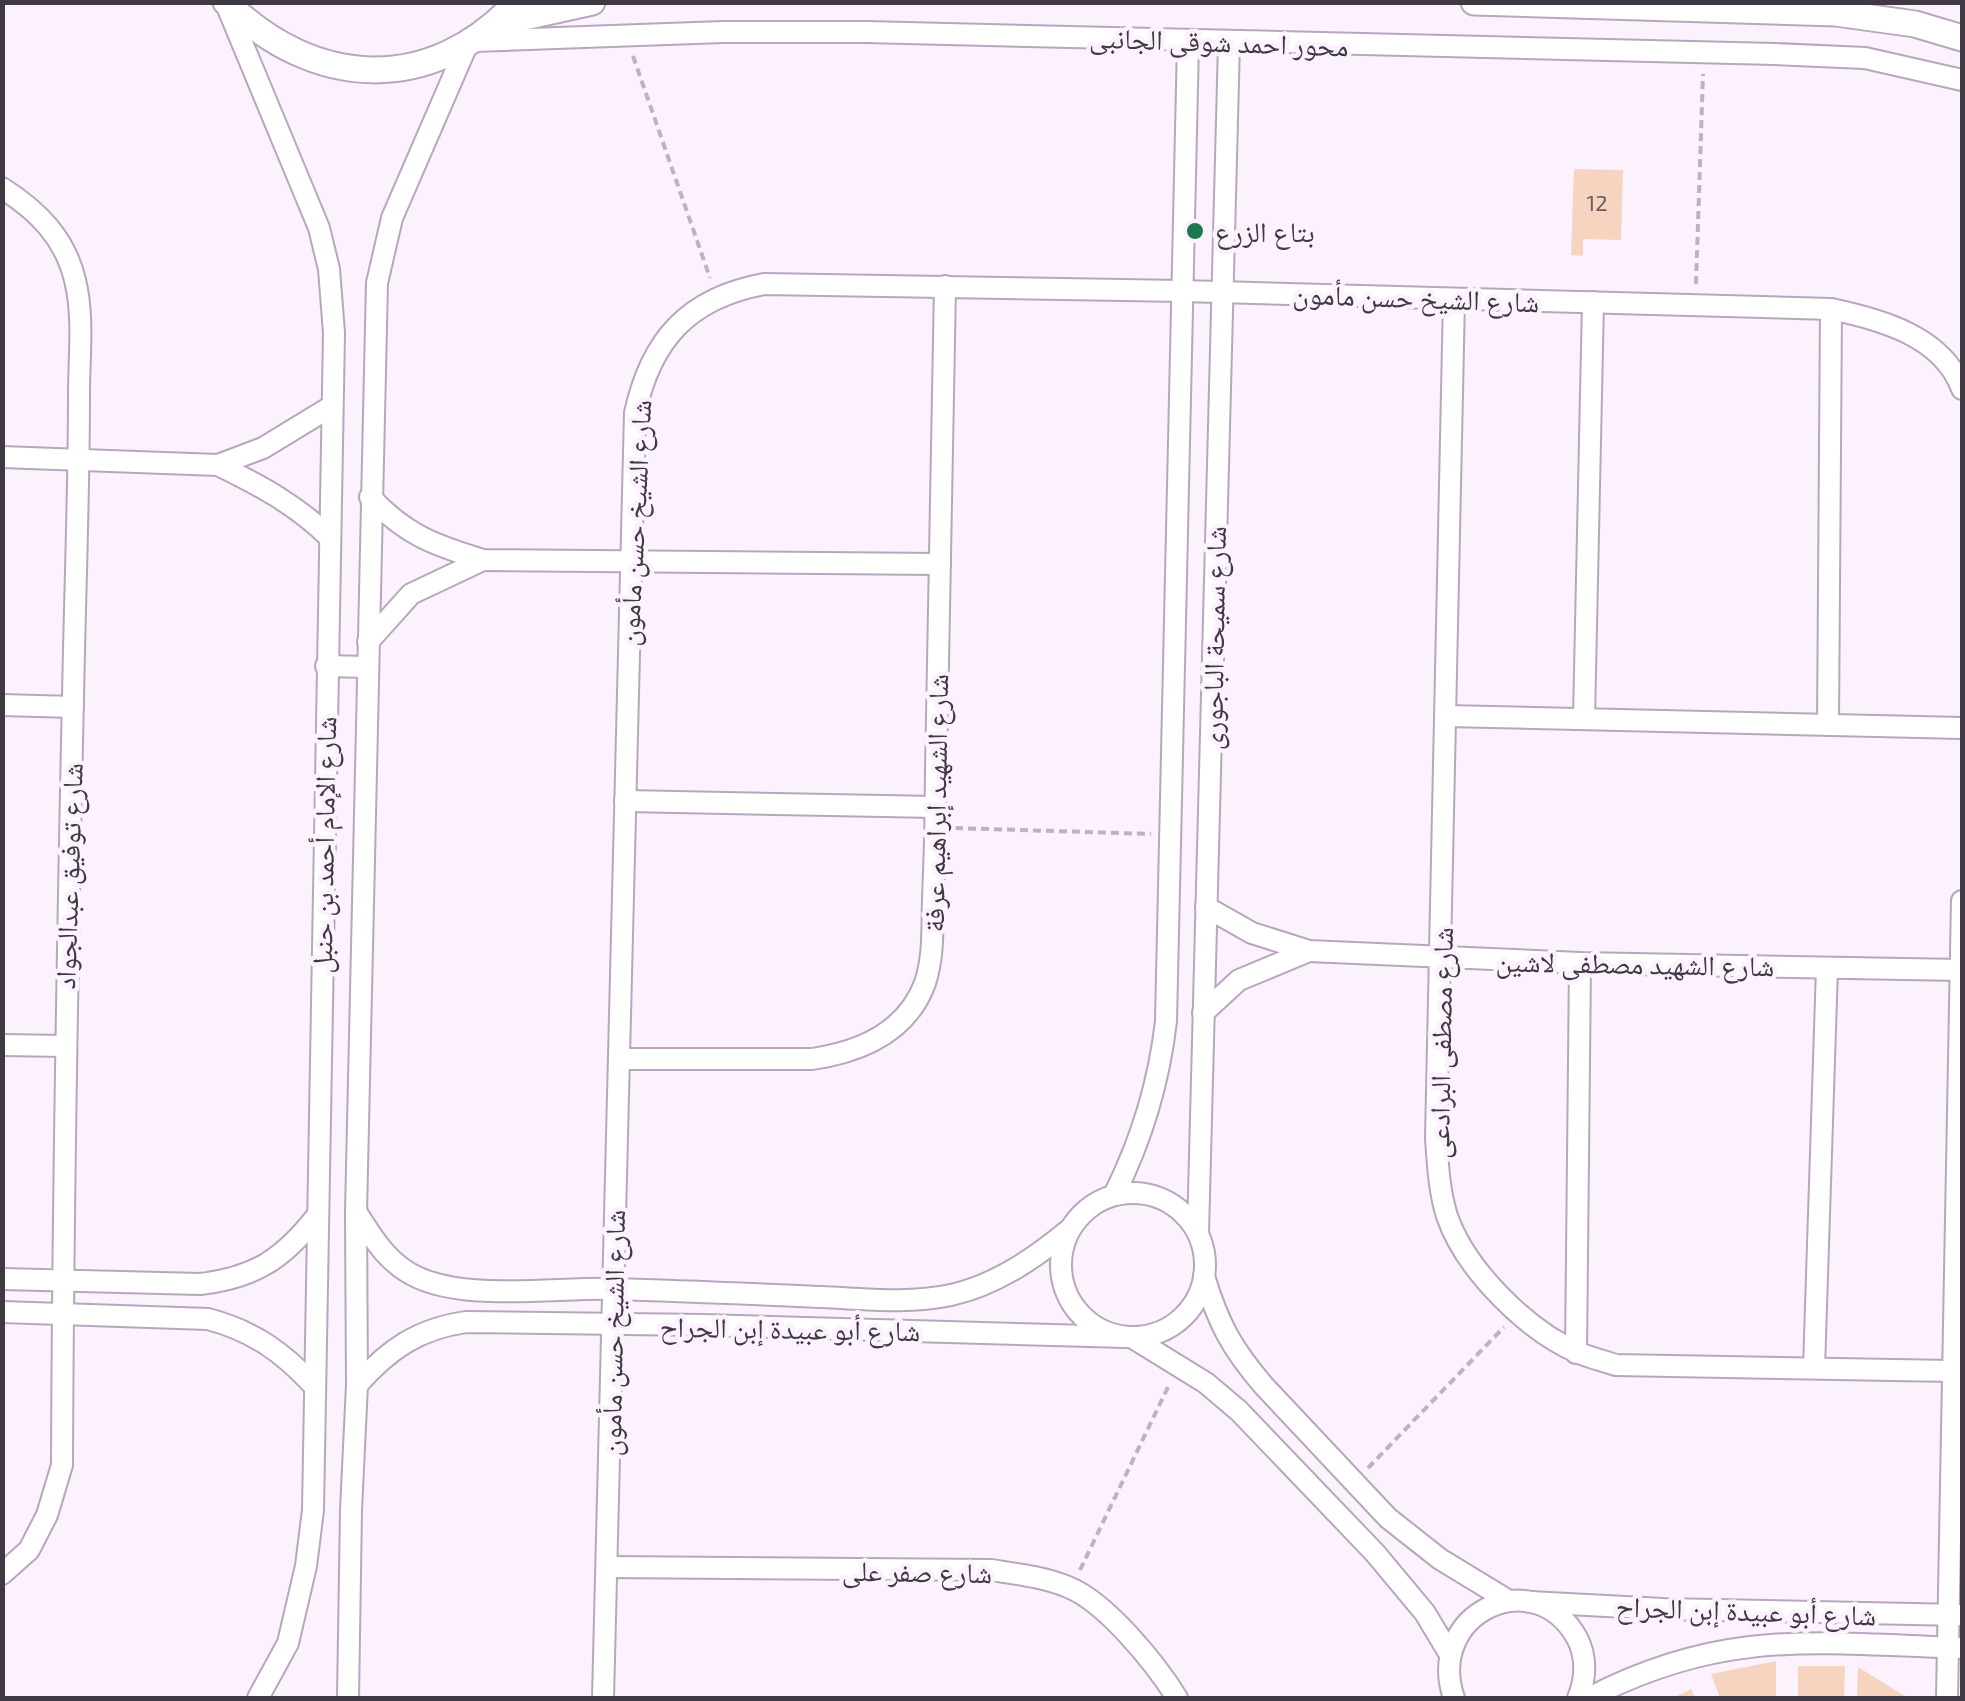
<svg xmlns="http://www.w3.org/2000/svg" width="1965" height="1701" viewBox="0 0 1965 1701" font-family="'Exo 2','Noto Naskh Arabic',sans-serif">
  <rect width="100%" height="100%" fill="#fbf2fd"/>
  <g fill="#f6d4c0">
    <path d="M1574,169l49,1 -2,70 -38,-1v17l-12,-1z"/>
    <path d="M1776,1661v37h-56l-9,-24z"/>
    <path d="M1798,1666h47l-1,32h-46z"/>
    <path d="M1858,1667l50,31h-51z"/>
    <path d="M1691,1689l4,9h-22z"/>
  </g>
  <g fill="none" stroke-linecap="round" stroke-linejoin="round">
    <g stroke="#b9a6be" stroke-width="24">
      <g id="minor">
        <path d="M226,4l93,224 10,41 5,64 -21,1177 -7,56 -18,77 -30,55"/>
        <path d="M473,41l250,-9h143l909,22 90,4 97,22"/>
        <path d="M2,188c36,23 63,50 73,92 9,36 4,77 4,113 0,86 -3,171 -5,257 -6,272 -11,543 -12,815l-15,50 -18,35 -27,24"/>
        <path d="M1454,299l-18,840c2,26 3,52 11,77 18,53 80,115 132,137 12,5 25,8 37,12l337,6"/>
        <path d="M2,457l216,8 45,-17 69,-42"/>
        <path d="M218,465c41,20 79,40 112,73"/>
        <path d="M370,497c36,38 64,48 113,63l457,4"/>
        <path d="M368,642l43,-48 72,-34"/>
        <path d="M326,666l41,1"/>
        <path d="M2,705l71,2"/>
        <path d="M1446,716l516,12"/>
        <path d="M1584,718l9,-416"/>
        <path d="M1828,725l3,-416"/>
        <path d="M625,801l311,6"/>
        <path d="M1206,907l46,26 57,18 271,12 381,7"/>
        <path d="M1203,1013l36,-33 70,-29"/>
        <path d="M2,1045l62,1"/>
        <path d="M619,1059h193c48,-7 95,-27 113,-76 9,-27 7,-55 8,-83 2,-43 3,-86 3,-129 3,-162 6,-323 9,-485"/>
        <circle cx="1133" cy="1265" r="72"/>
        <path d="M1114,1195c28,-56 45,-112 52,-174l22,-979"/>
        <path d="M357,1213c17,27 32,52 62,65 52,23 139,9 197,11 69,2 137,5 206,8 43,2 87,7 129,-2 45,-10 84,-37 119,-66"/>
        <path d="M1198,1233l31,-1190"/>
        <path d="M1204,1276c14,47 28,73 60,110l124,132 52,41 69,42"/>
        <path d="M2,1279l198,5c54,-6 83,-25 116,-67"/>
        <path d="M2,1312l206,7c45,12 75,33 106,67"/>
        <path d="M1133,1338l73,45 33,28 136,142 50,60 24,40"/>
        <path d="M1576,1353l4,-390"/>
        <path d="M1814,1368l13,-400"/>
        <path d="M357,1385c32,-36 61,-56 109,-63l237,3 423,12"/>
        <path d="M607,1567l384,3c26,4 53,7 77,17 38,15 88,77 109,111"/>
        <path d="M1530,1602l133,7 298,6"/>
        <path d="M348,1698l3,-188 6,-125 -1,-172 21,-930 15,-65 75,-173"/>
        <path d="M603,1698l32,-1285c16,-73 53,-115 129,-129l418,7 649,18c48,10 112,27 131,80"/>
        <path d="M1454,1698c-29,-84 80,-137 123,-60 10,19 9,41 1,60"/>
        <path d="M1589,1698c134,-70 229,-55 373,-50"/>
        <path d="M1947,1698l15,-797"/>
      </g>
    </g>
    <g stroke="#b9a6be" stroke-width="29">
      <g id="major">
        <path d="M226,2c87,87 205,94 291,0"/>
        <path d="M1474,2l362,11 79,11 47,14"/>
        <path d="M498,23l94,-21"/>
      </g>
    </g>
    <g stroke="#bbb3bd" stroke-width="4" stroke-dasharray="8 5" stroke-linecap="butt">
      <path d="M633,56l77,222"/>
      <path d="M1696,284l7,-210"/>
      <path d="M955,828l196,6"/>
      <path d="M1368,1468l136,-141"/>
      <path d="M1080,1570l89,-185"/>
    </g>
    <use href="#minor" stroke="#fff" stroke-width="20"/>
    <use href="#major" stroke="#fff" stroke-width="25"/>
  </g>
  <circle fill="#1b794f" stroke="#fbf2fd" stroke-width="4" cx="1195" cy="231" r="10"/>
  <g text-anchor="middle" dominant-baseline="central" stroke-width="9" stroke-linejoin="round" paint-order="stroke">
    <g font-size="22" fill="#6e5f62">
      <text x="1597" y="202">12</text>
    </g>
    <g font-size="28" fill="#403842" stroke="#fbf2fd">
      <text transform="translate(1219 41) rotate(2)">محور احمد شوقى الجانبى</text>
      <text transform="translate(1416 297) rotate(2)">شارع الشيخ حسن مأمون</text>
      <text transform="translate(634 523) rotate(-87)">شارع الشيخ حسن مأمون</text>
      <text transform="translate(1213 638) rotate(-89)">شارع سميحة الباجورى</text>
      <text transform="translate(935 803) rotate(-89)">شارع الشهيد إبراهيم عرفة</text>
      <text transform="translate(323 845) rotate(-89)">شارع الإمام أحمد بن حنبل</text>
      <text transform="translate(68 876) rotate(-88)">شارع توفيق عبدالجواد</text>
      <text transform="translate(1635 963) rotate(1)">شارع الشهيد مصطفى لاشين</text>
      <text transform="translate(1440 1043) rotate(-89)">شارع مصطفى البرادعى</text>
      <text transform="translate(790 1328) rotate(1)">شارع أبو عبيدة إبن الجراح</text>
      <text transform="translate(612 1333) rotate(-89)">شارع الشيخ حسن مأمون</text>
      <text transform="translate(917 1571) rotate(1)">شارع صفر على</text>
      <text transform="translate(1746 1610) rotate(2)">شارع أبو عبيدة إبن الجراح</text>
    </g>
    <g font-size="28" fill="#403842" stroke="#fbf2fd" text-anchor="start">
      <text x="1215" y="231">بتاع الزرع</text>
    </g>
  </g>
  <rect width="1965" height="1701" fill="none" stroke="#403842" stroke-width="10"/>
</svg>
